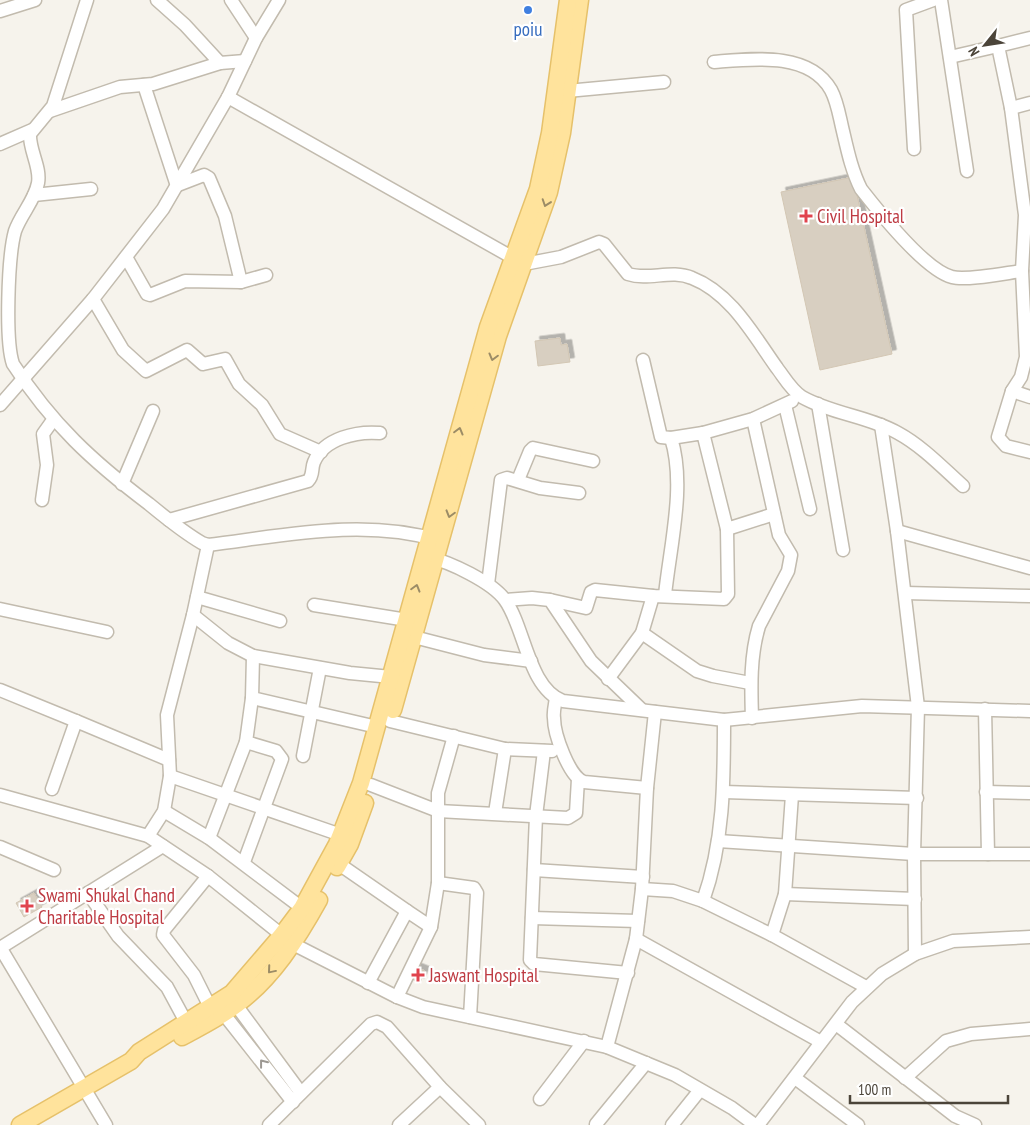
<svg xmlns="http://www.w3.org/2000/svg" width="1030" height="1125" viewBox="0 0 1030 1125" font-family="'PT Sans Narrow',sans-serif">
  <defs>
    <filter id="shadow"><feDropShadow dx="4.5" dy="-4.5" stdDeviation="0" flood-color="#0004"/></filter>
  </defs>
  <rect width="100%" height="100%" fill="#f6f3ec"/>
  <g fill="#d8cfc1" stroke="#d3c7b4" filter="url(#shadow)">
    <path d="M853,177l39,177 -72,16 -39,-178z"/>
    <path d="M560,338l1,7 6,-1 3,18 -32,4 -3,-25z"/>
    <path d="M34,893l8,14 -18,10 -8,-14z"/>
    <path d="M415,967l10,4 -5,12 -10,-5z"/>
  </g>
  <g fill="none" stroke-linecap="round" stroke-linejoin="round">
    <g stroke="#c2bbae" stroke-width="15">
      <g id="minor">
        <path d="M87,0l-34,106 -23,28c-1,16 11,33 8,49 -3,17 -17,31 -23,48 -7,25 -10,110 -2,133 39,60 79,97 136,140 17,14 34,28 53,39l6,2c74,-9 155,-27 229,-5"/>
        <path d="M157,0l28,25 35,38"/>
        <path d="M231,0l25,38"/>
        <path d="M941,0l26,171"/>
        <path d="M0,11l35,-11"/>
        <path d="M1030,38l-32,8 13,62 14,107 -3,56 4,86 -5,20 -9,14 -14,46 8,9 24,6"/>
        <path d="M950,57l48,-11"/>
        <path d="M714,62c37,-3 95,-11 117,28 6,11 8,24 11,37 5,21 9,42 19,62 18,23 64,81 91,88 14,4 54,-4 70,-6"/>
        <path d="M144,85l32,98 2,2 26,-10 5,3 16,38 16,66"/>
        <path d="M559,89l8,2 97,-9"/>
        <path d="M228,97l296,167 37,-7 38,-15 5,2 24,30c21,7 43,-5 64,4 39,15 62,58 85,90 7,9 14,22 25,29 30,17 66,19 96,36 24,13 45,35 65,53"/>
        <path d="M1011,108l19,-5"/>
        <path d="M50,111l70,-24 33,-3 67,-21 25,-2"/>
        <path d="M0,144l32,-14"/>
        <path d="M914,149l-8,-139 27,-10"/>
        <path d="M34,195l57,-6"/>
        <path d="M126,257l21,37 3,1 35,-14 56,1 25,-7"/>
        <path d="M93,299l30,51 23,21 41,-21 16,14 22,-5 14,25 23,21 18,29 41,18"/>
        <path d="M643,360l18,77 10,1 32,-5 24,96 47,-15"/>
        <path d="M1012,391l18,6"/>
        <path d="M818,404l25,146"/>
        <path d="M0,405l93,-106 70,-90 65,-112 28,-59 23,-38"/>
        <path d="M785,405l25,104"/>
        <path d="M881,425l16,106 21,176 -4,147 1,100"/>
        <path d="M703,433l50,-14 39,-18"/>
        <path d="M518,480l12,-29 3,-3 60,13"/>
        <path d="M122,484l31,-73"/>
        <path d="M42,500l5,-35 -4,-31 10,-14"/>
        <path d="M169,520l139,-39c6,-6 3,-12 6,-19 10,-24 43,-31 66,-29"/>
        <path d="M897,531l133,37"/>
        <path d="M428,557c22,5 64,25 77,43 20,27 23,88 58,101l161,19 138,-14 168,5"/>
        <path d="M488,584l13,-104 6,-2 33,10 39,5"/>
        <path d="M905,593l125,3"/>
        <path d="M665,595c5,-49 21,-110 6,-157"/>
        <path d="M197,597l83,24"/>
        <path d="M506,600l26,-2 18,2 41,61 51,49"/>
        <path d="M550,600l36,8 5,-16 4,-2 58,6 71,3 4,-5 -1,-65"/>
        <path d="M314,605l93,15"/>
        <path d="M0,609l107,23"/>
        <path d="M193,615l35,28 25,13 97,17 41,4"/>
        <path d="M642,633l55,38 16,5 37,7"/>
        <path d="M414,637l70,18 47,6"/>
        <path d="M253,656l-1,42 125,29"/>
        <path d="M608,679l34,-46 11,-37"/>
        <path d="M0,690l76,31"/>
        <path d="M556,698c-1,7 -3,14 -2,20 0,16 15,59 30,64l63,6"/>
        <path d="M985,709l3,145"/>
        <path d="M752,718c-1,-31 -2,-62 7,-92l29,-55 3,-16 -12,-20 -26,-116"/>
        <path d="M390,721l115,28 -10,64"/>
        <path d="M505,749l47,2"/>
        <path d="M544,751l-8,65 -6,144 4,4 94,9"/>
        <path d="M303,756l17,-88"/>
        <path d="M170,776l171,59"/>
        <path d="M371,785l67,26 130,7 8,-5 2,-34"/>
        <path d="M52,789l24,-68 93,39"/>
        <path d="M724,792l193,6"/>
        <path d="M986,792l44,1"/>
        <path d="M0,795l148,41 60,40 85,68 104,53 26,10 184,40 68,28 57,33 23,17"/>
        <path d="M164,811l45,27 93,70"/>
        <path d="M148,836l16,-25 6,-35 -3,-61 26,-100 15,-70"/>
        <path d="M209,838l37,-96 6,-44"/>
        <path d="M718,841l196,13h116"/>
        <path d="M0,847l54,23"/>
        <path d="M244,862l38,-103 -6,-8 -30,-9"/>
        <path d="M339,864l68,47 -39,72"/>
        <path d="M534,870l109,7"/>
        <path d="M208,876l-44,54 -1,5 31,40 16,32"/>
        <path d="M438,883l36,5 3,5 -7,124"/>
        <path d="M642,889l31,2 30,10 69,34 94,52"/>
        <path d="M88,893l30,43 49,51 19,35"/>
        <path d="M785,894l130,5"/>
        <path d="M703,901c21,-59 21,-119 21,-181"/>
        <path d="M407,911l24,16"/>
        <path d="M532,918l106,3"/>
        <path d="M772,935l13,-41 7,-99"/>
        <path d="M636,939l185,103"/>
        <path d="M0,947l106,178"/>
        <path d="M0,948l163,-102"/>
        <path d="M397,997l34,-70 7,-44v-90l16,-57"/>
        <path d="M236,1005l65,88"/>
        <path d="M223,1013l70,89"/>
        <path d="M836,1024l119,92 20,9"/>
        <path d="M607,1047l29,-108 6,-50 5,-101 8,-76"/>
        <path d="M795,1078l63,47"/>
        <path d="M905,1078l41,-37 25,-7 59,-5"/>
        <path d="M540,1099l44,-58"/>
        <path d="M596,1124l50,-61"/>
        <path d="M269,1125l102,-101 6,-2 10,5 53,60 39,38"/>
        <path d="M399,1125l41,-38"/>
        <path d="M672,1125l28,-35"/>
        <path d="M758,1125l94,-123 30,-28 33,-20 38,-13 77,-4"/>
      </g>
    </g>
    <g stroke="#e6c16a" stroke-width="19">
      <g id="major">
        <path d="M393,710l105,-374 51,-144 13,-59 18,-133"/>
        <path d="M337,867l13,-23 15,-41"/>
        <path d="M182,1037c18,-10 37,-19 54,-32 36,-26 62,-67 83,-105"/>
        <path d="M20,1125l111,-64 8,-9 93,-59 49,-57 21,-28 35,-64 24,-61 127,-456 50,-138 12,-56 18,-133"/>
      </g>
    </g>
    <use href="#minor" stroke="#fff" stroke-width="12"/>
    <use href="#major" stroke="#ffe39c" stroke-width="16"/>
  </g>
  <defs><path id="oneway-chevron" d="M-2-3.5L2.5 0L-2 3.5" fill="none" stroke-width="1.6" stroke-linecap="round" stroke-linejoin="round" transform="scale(1.25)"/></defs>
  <g stroke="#9c8c66">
    <use href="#oneway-chevron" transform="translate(546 203) rotate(109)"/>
    <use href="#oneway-chevron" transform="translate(493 357) rotate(105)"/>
    <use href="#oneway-chevron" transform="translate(459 431) rotate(-75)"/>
    <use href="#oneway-chevron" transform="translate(450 514) rotate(106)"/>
    <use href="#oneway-chevron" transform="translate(416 588) rotate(-74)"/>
    <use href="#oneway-chevron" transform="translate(271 970) rotate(130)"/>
  </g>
  <use stroke="#9c9892" href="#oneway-chevron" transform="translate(263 1063) rotate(-128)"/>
  <circle fill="#3f7fe0" stroke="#fff" stroke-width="2" cx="528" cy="10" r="5"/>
  <g fill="#e0444e" stroke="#fff" stroke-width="2">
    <path d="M803.5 208.5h5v5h5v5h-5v5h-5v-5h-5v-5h5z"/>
    <path d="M24.5 898.5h5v5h5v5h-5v5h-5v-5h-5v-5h5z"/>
    <path d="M415.5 967.5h5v5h5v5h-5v5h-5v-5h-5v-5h5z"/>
  </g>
  <g text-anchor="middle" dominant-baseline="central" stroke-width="4.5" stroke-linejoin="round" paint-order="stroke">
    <g font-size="19" fill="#366cbe" stroke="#fff">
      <text x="528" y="29">poiu</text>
    </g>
    <g font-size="19" fill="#be3a42" stroke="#fff" text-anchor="start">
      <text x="817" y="216">Civil Hospital</text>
      <text x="38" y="895">Swami Shukal Chand<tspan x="38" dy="22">Charitable Hospital</tspan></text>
      <text x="429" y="975">Jaswant Hospital</text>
    </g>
  </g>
  <g transform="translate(985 45) rotate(240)" stroke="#ffffff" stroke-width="4" paint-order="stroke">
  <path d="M0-4L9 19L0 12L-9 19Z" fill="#4b4439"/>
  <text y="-8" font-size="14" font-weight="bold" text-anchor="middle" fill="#4b4439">N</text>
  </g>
  <path d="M850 1095v8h158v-8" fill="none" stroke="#4b4439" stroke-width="2.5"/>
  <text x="858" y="1095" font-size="15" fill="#4b4439" stroke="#ffffff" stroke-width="4" paint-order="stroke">100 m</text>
</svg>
